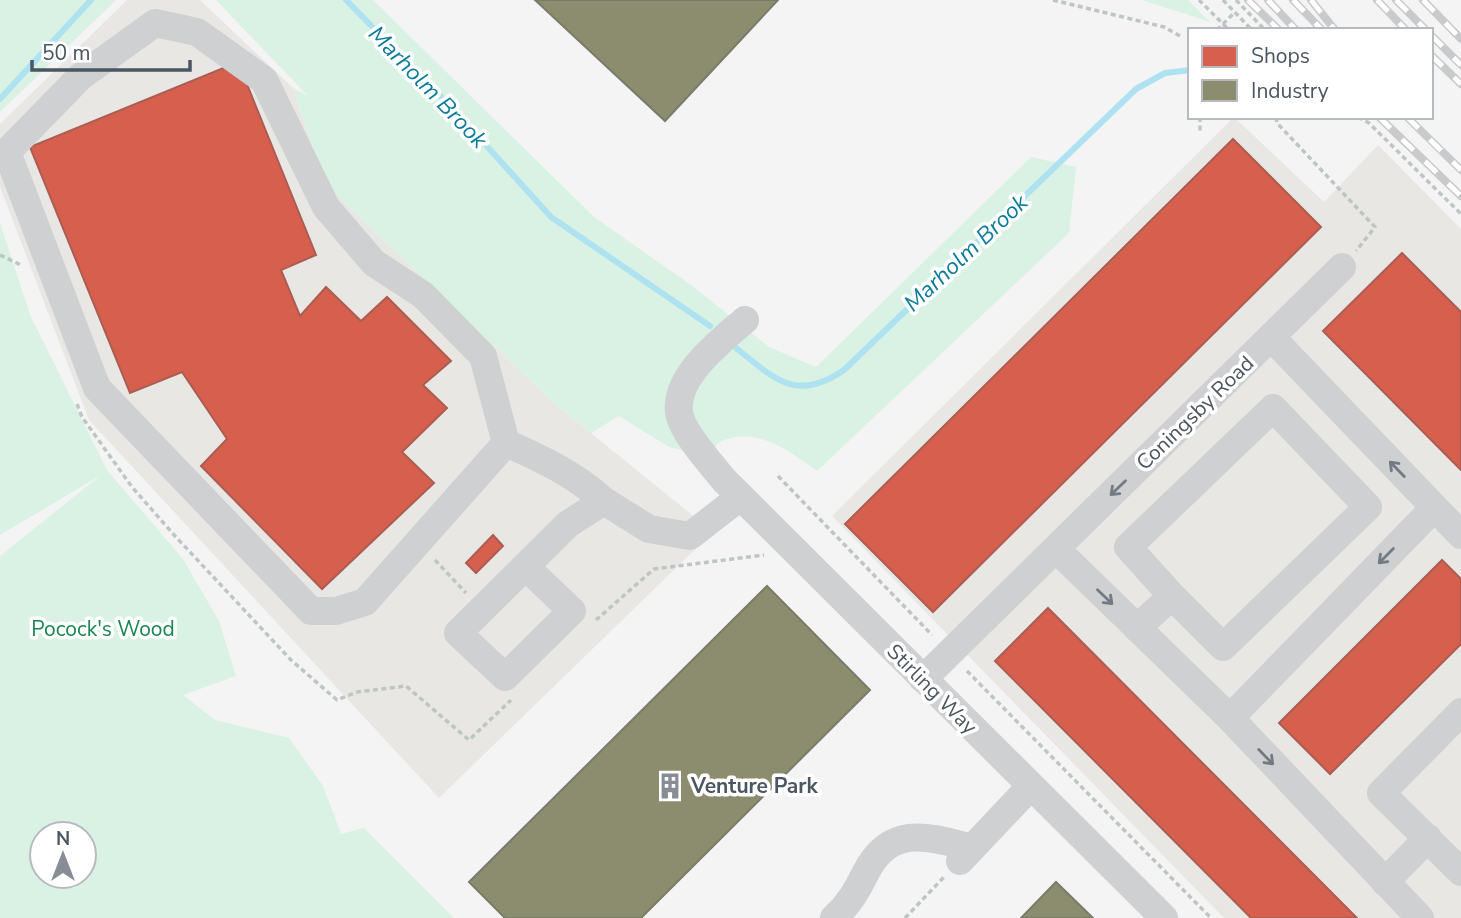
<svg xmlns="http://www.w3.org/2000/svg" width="1461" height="918" viewBox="0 0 1461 918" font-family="'Nunito Sans',sans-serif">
  <rect width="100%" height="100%" fill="#f4f4f4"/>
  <g fill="#e8e7e3">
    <path d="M127,0h73l93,88 32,96 229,219 159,129 -274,266 -350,-378 -89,-233v-63z"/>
    <path d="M1234,117l90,85 54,-57 83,84v689h-237l-392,-402z"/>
  </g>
  <g fill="#d9f2e3" fill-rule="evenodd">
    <path d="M0,0h116l-116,112z"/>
    <path d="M216,0h157l221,217 97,68 78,62 47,20 215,-210 45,10 -7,66 -252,238c-26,-19 -61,-46 -95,-30 -6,3 -12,11 -17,15l-36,-9 -50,-31 -28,17 -37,-30 -229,-219 -32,-96 15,8z"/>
    <path d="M1142,0h46l22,22z"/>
    <path d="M0,223l31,94 76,153 76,89 36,62 17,55 -53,19 32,25 74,18 34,48 18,48 23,-6 90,90h-454v-362l101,-81 -101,60zM42,834h42v42h-42z"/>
  </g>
  <g fill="#d6604d" stroke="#ac5d53" stroke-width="2">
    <path d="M238,62l78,193 -35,15 19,46 26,-29 35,34 26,-24 64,64 -28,24 24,23 -45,44 32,31 -112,106 -121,-123 26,-27 -45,-67 -52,21 -100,-246z"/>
    <path d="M1233,139l88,88 -388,385 -88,-88z"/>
    <path d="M1402,253l59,59v158l-138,-139z"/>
    <path d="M493,535l10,11 -27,27 -10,-10z"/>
    <path d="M1442,560l19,19v65l-131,130 -51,-51z"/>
    <path d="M1048,608l309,310h-106l-256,-257z"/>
  </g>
  <g fill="#8c8c6e" stroke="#787c6a" stroke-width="2">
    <path d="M535,0h243l-113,121z"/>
    <path d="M767,586l103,104 -229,228h-136l-36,-36z"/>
    <path d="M1056,882l37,36h-72z"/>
  </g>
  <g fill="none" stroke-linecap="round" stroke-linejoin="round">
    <g stroke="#aee2f0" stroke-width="6">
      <path d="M346,0l108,110 97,107 159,109"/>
      <path d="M0,99l91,-99"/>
      <path d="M736,348c39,31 60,55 108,22l292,-281 29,-16 25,-3"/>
    </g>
    <g stroke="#bcc7c4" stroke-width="3.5" stroke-dasharray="5 3.5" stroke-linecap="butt">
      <path d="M1053,0l111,27 18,10"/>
      <path d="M1199,0l30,30"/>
      <path d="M1223,0l29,30"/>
      <path d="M1236,0l29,30"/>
      <path d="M1217,30l18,-18"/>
      <path d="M1200,117v16"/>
      <path d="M1276,117l1,6 98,104 -19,24"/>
      <path d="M1358,117l11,6 92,91"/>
      <path d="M0,255l23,11"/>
      <path d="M77,404l5,13 50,70 43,49 116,124 46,40 20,-8 49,-6 63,54 42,-40"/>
      <path d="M778,476l154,159"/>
      <path d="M435,560l31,33"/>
      <path d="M596,620l58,-51 110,-14"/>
      <path d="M967,671l244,247"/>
      <path d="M905,918l39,-41"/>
    </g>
    <g stroke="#ced0d2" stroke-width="28">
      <path d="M745,320c-24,21 -75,59 -65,97 5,18 32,48 44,63l440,438"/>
      <path d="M1272,338l189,197"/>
      <path d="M506,443l-23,-87 -60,-61 -49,-32 -48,-56 -62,-127 -67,-48 -42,-9 -75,54 -73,75 90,236 214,223h25l29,-9 141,-159c35,15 70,32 98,58"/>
      <path d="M1056,549l174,169 190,200"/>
      <path d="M526,567l46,44 -67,66 -47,-44 110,-109 36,-23 45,28 41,7 50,-39"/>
      <path d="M1137,628l35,-32 51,51 145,-140 -95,-99 -145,139 44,49"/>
      <path d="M923,679l419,-412"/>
      <path d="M1461,712l-80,81 80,79"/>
      <path d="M1230,718l204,-210"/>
      <path d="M960,861l70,-74"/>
      <path d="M1385,882l43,-44"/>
      <path d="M834,918c15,-14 22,-26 31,-44 25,-50 62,-38 107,-26"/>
    </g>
    <g stroke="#c9cacc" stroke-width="8">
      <g id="rail">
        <path d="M1248,0l31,30"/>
        <path d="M1268,0l28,30"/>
        <path d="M1293,0l29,30"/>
        <path d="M1311,0l24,30"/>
        <path d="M1377,0l29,30"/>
        <path d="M1396,0l30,30"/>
        <path d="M1423,0l38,39"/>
        <path d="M1431,35l30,30"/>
        <path d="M1431,55l30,29"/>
        <path d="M1379,117l82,79"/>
        <path d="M1407,117l54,53"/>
      </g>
    </g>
    <use href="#rail" stroke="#fff" stroke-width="5" stroke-dasharray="16" stroke-linecap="butt"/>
  </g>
  <defs><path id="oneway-shaft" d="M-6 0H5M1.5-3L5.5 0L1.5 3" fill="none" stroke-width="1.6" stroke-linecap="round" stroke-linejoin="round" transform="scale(1.75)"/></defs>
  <g stroke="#727b83">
    <use href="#oneway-shaft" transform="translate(1397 469) rotate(-134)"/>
    <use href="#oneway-shaft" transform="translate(1118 488) rotate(136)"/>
    <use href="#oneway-shaft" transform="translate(1386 556) rotate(135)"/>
    <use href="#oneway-shaft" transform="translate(1105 597) rotate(44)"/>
    <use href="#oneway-shaft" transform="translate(1266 757) rotate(46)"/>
  </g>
  <defs>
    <g id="building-bare" transform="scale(2.1)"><path d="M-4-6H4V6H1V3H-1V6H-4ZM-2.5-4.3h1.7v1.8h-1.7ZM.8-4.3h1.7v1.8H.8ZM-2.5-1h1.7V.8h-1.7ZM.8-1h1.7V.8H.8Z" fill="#868d94" stroke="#fff" stroke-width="2.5" paint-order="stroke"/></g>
  </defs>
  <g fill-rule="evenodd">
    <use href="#building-bare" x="670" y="786"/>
  </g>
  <g text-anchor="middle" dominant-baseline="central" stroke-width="7" stroke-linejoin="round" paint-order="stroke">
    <g font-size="21" fill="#4a5661" stroke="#fff">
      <text transform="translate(1195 413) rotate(-44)">Coningsby Road</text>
      <text transform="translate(932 689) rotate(45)">Stirling Way</text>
    </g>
    <g font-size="21" fill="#17864f" stroke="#fff">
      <text x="103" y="629">Pocock's Wood</text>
    </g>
    <g font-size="21" font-weight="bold" fill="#4a5661" stroke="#fff" text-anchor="start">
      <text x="691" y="786">Venture Park</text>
    </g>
    <g font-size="23" font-style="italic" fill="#0c7c9b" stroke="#fff">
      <text transform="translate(428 87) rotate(46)">Marholm Brook</text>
      <text transform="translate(966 253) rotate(-43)">Marholm Brook</text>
    </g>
  </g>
  <rect x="1188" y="28" width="245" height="91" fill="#ffffff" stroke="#b7bbc0" stroke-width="2"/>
  <rect x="1202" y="46" width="35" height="21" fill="#d6604d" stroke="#b7bbc0" stroke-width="2"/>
  <text x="1251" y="63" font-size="21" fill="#4a5661">Shops</text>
  <rect x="1202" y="80" width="35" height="21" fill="#8c8c6e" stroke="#b7bbc0" stroke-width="2"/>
  <text x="1251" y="98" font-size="21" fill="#4a5661">Industry</text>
  <g transform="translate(63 855)"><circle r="33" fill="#ffffff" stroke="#b7bbc0" stroke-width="2"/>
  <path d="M0-5L12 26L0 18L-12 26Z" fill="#868d94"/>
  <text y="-10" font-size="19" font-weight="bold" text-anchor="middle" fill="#4a5661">N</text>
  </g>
  <path d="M32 60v10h158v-10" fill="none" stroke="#4a5661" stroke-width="3.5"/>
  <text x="42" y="60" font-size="21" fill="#4a5661" stroke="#ffffff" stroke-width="5" paint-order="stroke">50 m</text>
</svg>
